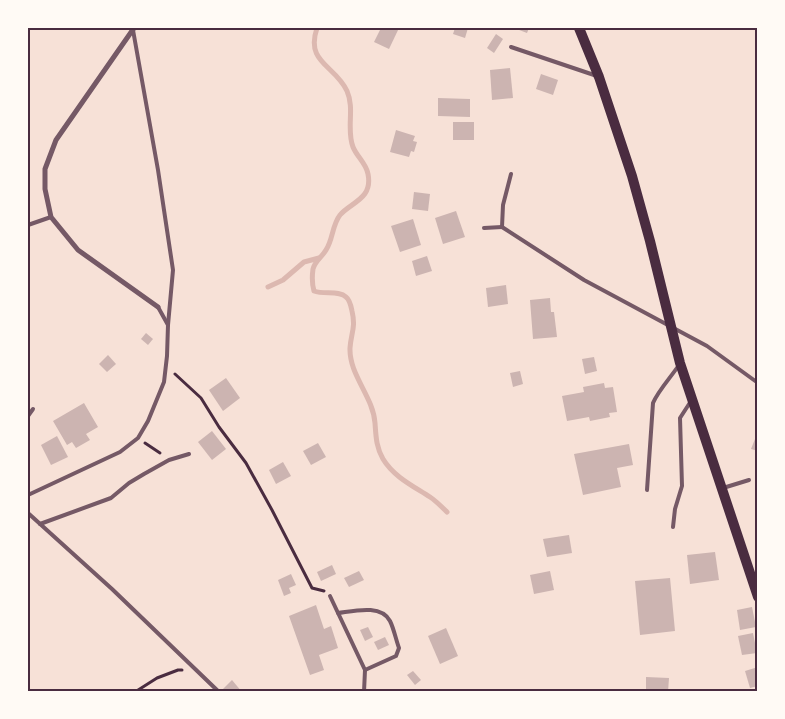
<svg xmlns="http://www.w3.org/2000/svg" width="785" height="719" viewBox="0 0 785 719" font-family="'IBM Plex Sans',sans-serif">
  <rect width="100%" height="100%" fill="#f7e1d7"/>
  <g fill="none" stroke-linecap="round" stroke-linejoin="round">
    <g stroke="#dcb8b0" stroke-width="5">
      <path d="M317,28c-12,35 18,37 30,63 8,18 -1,38 6,56 4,10 13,16 15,27 5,25 -17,28 -28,41 -8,10 -7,25 -14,35 -4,7 -11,11 -13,19 -1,7 -1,15 1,22 10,4 25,-1 32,6 4,3 5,9 6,14 4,17 -1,22 -2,37 -1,27 23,48 25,75 1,13 1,24 8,36 11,18 30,27 47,38 6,4 12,10 17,15"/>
      <path d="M268,287l15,-7 21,-18 15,-4"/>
    </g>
  </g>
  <g fill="#ccb4b1">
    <path d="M381,28h18l-10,21 -15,-7z"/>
    <path d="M455,28h13l-3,10 -12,-4z"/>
    <path d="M514,28h15l-2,5z"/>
    <path d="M496,34l7,5 -9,14 -7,-5z"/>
    <path d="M510,68l3,30 -21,2 -2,-30z"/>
    <path d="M541,74l17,6 -5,15 -17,-6z"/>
    <path d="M438,98l32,1v18l-32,-1z"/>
    <rect x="453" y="122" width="21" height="18"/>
    <path d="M396,130l19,6 -2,5 4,1 -3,10 -3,-1 -2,6 -19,-5z"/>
    <path d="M414,192l16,2 -2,17 -16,-2z"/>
    <path d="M456,211l9,26 -22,7 -8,-26z"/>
    <path d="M413,219l8,26 -21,7 -9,-26z"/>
    <path d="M427,256l5,15 -16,5 -4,-15z"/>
    <path d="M506,285l2,19 -20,3 -2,-19z"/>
    <path d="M550,298l1,14h3l3,25 -24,2 -3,-39z"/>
    <path d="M146,333l7,6 -5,6 -7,-6z"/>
    <path d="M108,355l8,9 -9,8 -8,-8z"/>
    <path d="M594,357l3,14 -12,3 -3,-15z"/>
    <path d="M520,371l3,13 -10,3 -3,-14z"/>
    <path d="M226,378l14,20 -17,13 -14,-21z"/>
    <path d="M604,383l1,5 8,-1 4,25 -8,1 1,4 -20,4 -1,-4 -22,4 -5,-25 22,-4 -1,-5z"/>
    <path d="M84,403l14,24 -12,7 4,6 -14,8 -4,-6 -5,3 -14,-24z"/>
    <path d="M212,431l14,18 -14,11 -14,-18z"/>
    <path d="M57,436l11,21 -17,8 -10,-20z"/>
    <path d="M755,439l3,1v11l-7,-2z"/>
    <path d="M318,443l8,14 -15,8 -8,-14z"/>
    <path d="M629,444l4,21 -16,3 4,19 -38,8 -9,-41z"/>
    <path d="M283,462l8,14 -15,8 -7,-14z"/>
    <path d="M569,535l3,18 -25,4 -4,-18z"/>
    <path d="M715,552l4,28 -29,4 -3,-29z"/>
    <path d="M332,565l4,9 -15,7 -4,-9z"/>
    <path d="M359,571l5,9 -15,7 -5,-9z"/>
    <path d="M550,571l4,19 -20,4 -4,-19z"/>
    <path d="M291,574l5,11 -7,3 2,5 -7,3 -6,-16z"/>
    <path d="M670,578l5,53 -35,4 -5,-54z"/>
    <path d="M316,605l8,24 7,-3 7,22 -19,7 5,15 -14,5 -21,-59z"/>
    <path d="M752,607l4,20 -16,3 -3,-20z"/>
    <path d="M368,627l5,10 -8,4 -5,-11z"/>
    <path d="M446,628l12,28 -18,8 -12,-28z"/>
    <path d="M753,633l4,20 -15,2 -4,-19z"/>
    <path d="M385,637l4,8 -11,5 -4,-8z"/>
    <path d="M758,667v19l-8,2 -5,-17z"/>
    <path d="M413,671l8,9 -6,5 -8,-10z"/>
    <path d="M646,677l23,1 -1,14h-22z"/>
    <path d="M232,680l10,12h-17l-2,-3z"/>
  </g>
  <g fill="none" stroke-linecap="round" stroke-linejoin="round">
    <g stroke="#4a2c40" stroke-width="3">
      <path d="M175,374l26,24 18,29 27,36 26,47 40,78 12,3"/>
      <path d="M145,443l15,10"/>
      <path d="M135,692l22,-14 21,-8h4"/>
    </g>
    <g stroke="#755966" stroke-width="4">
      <path d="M133,30l25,140 15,100 -5,55"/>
      <path d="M511,47l86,29"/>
      <path d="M511,174l-8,31 -1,22 82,53 123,66 51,37"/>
      <path d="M28,225l23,-8"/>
      <path d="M484,228l18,-1"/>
      <path d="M28,416l5,-7"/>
      <path d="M723,488l26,-8"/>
      <path d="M647,490l6,-87c5,-12 18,-26 26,-38"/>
      <path d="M28,495l92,-43 18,-14 10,-17 16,-39 3,-26 1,-31 -10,-18"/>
      <path d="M28,513l84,76 107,103"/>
      <path d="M40,524l71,-26 18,-15 15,-9 25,-14 20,-6"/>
      <path d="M673,527l2,-18 7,-23 -2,-68 11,-17"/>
      <path d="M330,596l35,74 -1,22"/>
      <path d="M338,613c16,-2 43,-9 52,8 4,8 6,19 9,27l-3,8 -31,14"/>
      <path d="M28,690l3,2"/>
    </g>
    <path stroke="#755966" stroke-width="5" d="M134,28l-78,112 -11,29v20l6,28 27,33 80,57"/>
    <path stroke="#4a2c40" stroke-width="10" d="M579,28l20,49 33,99 18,65 30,122 78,234"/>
  </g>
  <rect width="785" height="719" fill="none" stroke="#fffaf5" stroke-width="58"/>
  <rect x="29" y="29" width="727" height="661" fill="none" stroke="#4a2c40" stroke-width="2"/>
</svg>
